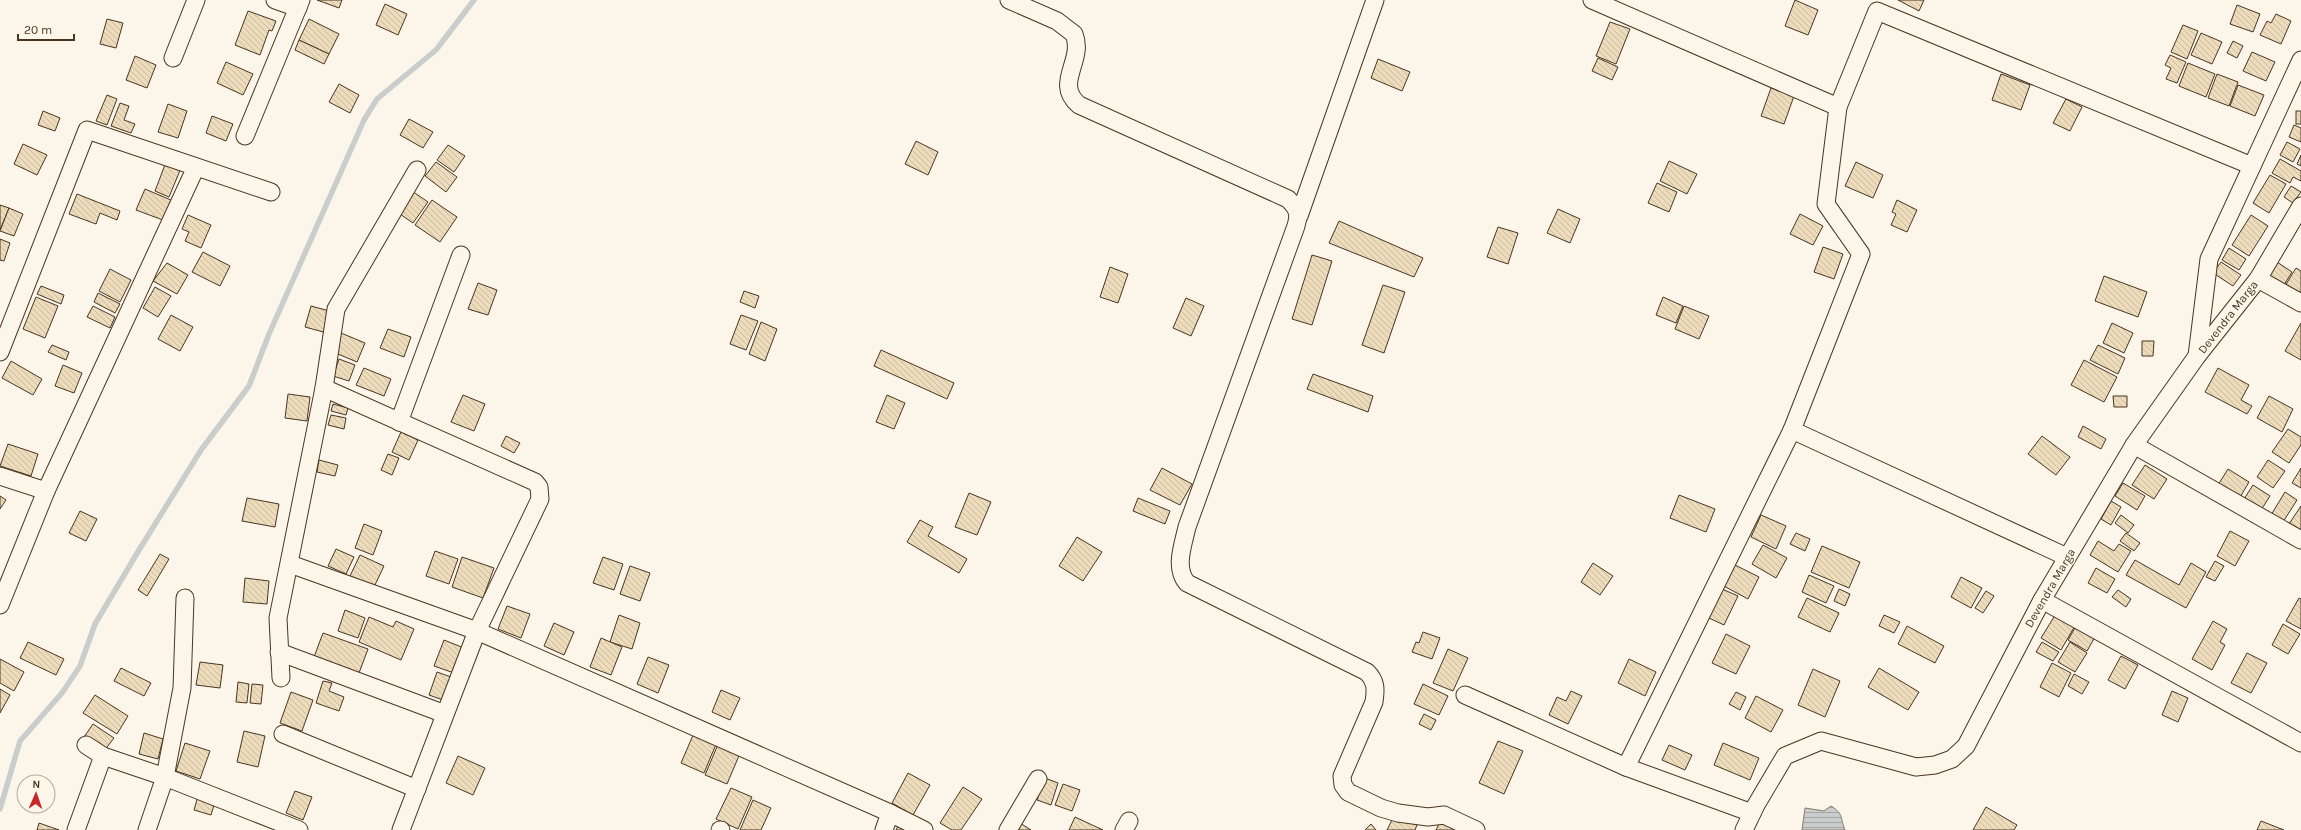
<svg xmlns="http://www.w3.org/2000/svg" width="2301" height="830" viewBox="0 0 2301 830" font-family="Karla,sans-serif">
  <defs>
    <pattern id="water-rules" width="6" height="5" patternUnits="userSpaceOnUse"><rect width="6" height="5" fill="#c9cecd"/><path d="M0 2.5h6" fill="none" stroke="#a5a8a6"/></pattern>
    <pattern id="building-back-hatch" width="6" height="6" patternUnits="userSpaceOnUse"><rect width="6" height="6" fill="#ecdcbc"/><path d="M-1 5l2 2M0 0l6 6M5-1l2 2" fill="none" stroke="#ccbda1"/></pattern>
  </defs>
  <rect width="100%" height="100%" fill="#fbf6e9"/>
  <path fill="url(#water-rules)" stroke="#887966" d="M1831,806c13,8 9,12 14,24h-43l3,-22 19,3z"/>
  <g fill="none" stroke-linecap="round" stroke-linejoin="round">
    <path stroke="#c9cecd" stroke-width="5.5" d="M0,809l20,-68 42,-48 18,-27 15,-42 44,-74 62,-100 48,-64 20,-52 95,-214 13,-21 59,-49 38,-50"/>
  </g>
  <g fill="url(#building-back-hatch)" stroke="#4a3520">
    <path d="M317,0h25l-3,8z"/>
    <path d="M1795,0l23,10 -10,25 -23,-9z"/>
    <path d="M1898,0h26l-5,11z"/>
    <path d="M385,4l22,10 -9,21 -22,-10z"/>
    <path d="M2237,5l23,9 -7,18 -23,-8z"/>
    <path d="M248,11l28,10 -4,10 -3,-1 -9,25 -25,-10z"/>
    <path d="M2276,14l15,7 -10,23 -21,-9 7,-14 4,2z"/>
    <path d="M107,19l16,4 -7,25 -16,-4z"/>
    <path d="M309,19l30,15 -10,20 -30,-14z"/>
    <path d="M1610,22l20,7 -14,35 -20,-8z"/>
    <path d="M2183,25l15,6 -11,28 -16,-7z"/>
    <path d="M2201,33l21,9 -10,22 -21,-9z"/>
    <path d="M299,40l30,14 -5,10 -29,-14z"/>
    <path d="M2233,41l10,5 -6,12 -10,-5z"/>
    <path d="M2252,52l23,10 -9,19 -23,-10z"/>
    <path d="M2170,55l16,7 -9,21 -11,-4 5,-11 -6,-3z"/>
    <path d="M135,56l21,9 -9,23 -21,-8z"/>
    <path d="M1598,58l20,9 -6,13 -20,-9z"/>
    <path d="M1378,59l32,13 -8,19 -31,-13z"/>
    <path d="M226,62l27,12 -10,21 -26,-12z"/>
    <path d="M2188,63l27,11 -9,23 -27,-11z"/>
    <path d="M2001,74l29,11 -9,25 -29,-10z"/>
    <path d="M2217,74l21,8 -9,24 -21,-8z"/>
    <path d="M339,84l20,11 -9,18 -21,-11z"/>
    <path d="M2238,85l26,10 -9,21 -25,-10z"/>
    <path d="M1771,88l23,8 -10,28 -23,-8z"/>
    <path d="M107,95l10,4 -10,26 -11,-4z"/>
    <path d="M2066,99l16,8 -12,24 -17,-8z"/>
    <path d="M120,103l9,3 -5,14 11,4 -4,9 -20,-7z"/>
    <path d="M168,104l19,7 -9,27 -20,-6z"/>
    <path d="M43,111l17,7 -5,13 -17,-6z"/>
    <rect x="2296" y="111" width="5" height="13"/>
    <path d="M212,116l21,8 -7,17 -20,-8z"/>
    <path d="M409,119l24,13 -10,16 -23,-13z"/>
    <path d="M2294,125l7,3v14l-12,-5z"/>
    <path d="M916,141l22,11 -10,23 -23,-11z"/>
    <path d="M2287,142l13,7 -7,13 -13,-7z"/>
    <path d="M23,144l24,11 -10,20 -23,-11z"/>
    <path d="M448,145l17,11 -11,16 -17,-12z"/>
    <path d="M2301,155v11l-4,-2z"/>
    <path d="M2280,159l21,12v10l-8,-4 -3,6 -18,-10z"/>
    <path d="M1669,161l28,13 -10,20 -27,-13z"/>
    <path d="M166,162l15,6 -12,29 -14,-6z"/>
    <path d="M436,162l21,15 -11,15 -21,-16z"/>
    <path d="M1856,162l27,13 -10,23 -28,-12z"/>
    <path d="M2270,175l16,9 -17,29 -16,-10z"/>
    <path d="M1657,183l20,9 -8,20 -21,-9z"/>
    <path d="M2291,186l10,6 -8,11 -9,-6z"/>
    <path d="M145,189l26,11 -8,20 -27,-10z"/>
    <path d="M412,191l16,11 -15,21 -16,-11z"/>
    <path d="M77,194l43,17 -3,9 -17,-7 -4,11 -27,-10z"/>
    <path d="M432,200l25,17 -17,25 -25,-17z"/>
    <path d="M1897,200l20,10 -10,22 -16,-7 5,-11 -4,-2z"/>
    <path d="M0,205l9,3 -9,22z"/>
    <path d="M9,208l14,6 -9,22 -14,-5z"/>
    <path d="M1558,209l22,10 -10,24 -23,-10z"/>
    <path d="M1800,214l23,12 -10,19 -23,-11z"/>
    <path d="M188,215l23,10 -10,23 -16,-7 4,-9 -7,-3z"/>
    <path d="M2251,215l17,11 -19,30 -17,-11z"/>
    <path d="M1339,221l84,37 -9,19 -85,-34z"/>
    <path d="M1498,227l20,6 -10,31 -21,-7z"/>
    <path d="M0,239l10,4 -6,18 -4,-1z"/>
    <path d="M1823,247l20,7 -9,25 -20,-7z"/>
    <path d="M2229,248l17,11 -7,11 -17,-10z"/>
    <path d="M203,252l27,14 -10,20 -28,-14z"/>
    <path d="M1312,255l20,6 -20,64 -20,-6z"/>
    <path d="M2221,262l20,13 -8,11 -20,-13z"/>
    <path d="M2277,262l15,10 -8,13 -15,-10z"/>
    <path d="M167,263l21,12 -11,19 -24,-13z"/>
    <path d="M1110,267l18,7 -10,29 -18,-6z"/>
    <path d="M2296,268l5,3v24l-16,-9z"/>
    <path d="M110,269l21,11 -11,22 -21,-11z"/>
    <path d="M2104,276l43,16 -9,25 -43,-16z"/>
    <path d="M478,283l19,7 -9,25 -20,-6z"/>
    <path d="M1383,285l22,7 -21,61 -22,-8z"/>
    <path d="M41,286l23,9 -3,9 -24,-10z"/>
    <path d="M155,287l16,9 -13,21 -15,-9z"/>
    <path d="M744,291l15,5 -4,12 -15,-6z"/>
    <path d="M98,293l22,11 -5,9 -21,-11z"/>
    <path d="M36,297l22,9 -13,32 -22,-9z"/>
    <path d="M1663,297l20,9 -7,17 -20,-8z"/>
    <path d="M1186,298l18,8 -13,30 -18,-8z"/>
    <path d="M93,306l22,11 -5,11 -23,-11z"/>
    <path d="M311,306l22,6 -6,21 -22,-6z"/>
    <path d="M1684,306l25,10 -10,23 -24,-10z"/>
    <path d="M171,315l22,12 -13,24 -22,-12z"/>
    <path d="M741,315l17,6 -12,29 -16,-6z"/>
    <path d="M761,322l16,7 -12,32 -16,-7z"/>
    <path d="M2112,323l21,10 -9,20 -21,-10z"/>
    <path d="M2301,323v37l-16,-9z"/>
    <path d="M388,329l23,8 -7,20 -24,-9z"/>
    <path d="M341,333l24,10 -8,19 -24,-10z"/>
    <path d="M2142,341h12l-1,15h-11z"/>
    <path d="M52,345l17,7 -3,8 -18,-8z"/>
    <path d="M2098,345l27,13 -7,16 -28,-14z"/>
    <path d="M881,350l73,33 -7,16 -73,-33z"/>
    <path d="M339,359l16,6 -6,16 -16,-5z"/>
    <path d="M2084,360l33,17 -13,25 -33,-17z"/>
    <path d="M11,361l31,18 -9,16 -31,-17z"/>
    <path d="M63,365l19,8 -8,20 -19,-7z"/>
    <path d="M364,368l27,11 -7,17 -28,-11z"/>
    <path d="M2218,368l31,17 -8,15 11,6 -5,8 -42,-22z"/>
    <path d="M1313,374l60,22 -5,16 -61,-23z"/>
    <path d="M288,394l22,3 -3,24 -22,-3z"/>
    <path d="M463,395l22,9 -11,27 -23,-9z"/>
    <path d="M887,395l18,8 -11,26 -18,-7z"/>
    <path d="M2113,396h14v11h-13z"/>
    <path d="M2269,396l24,13 -11,23 -25,-14z"/>
    <path d="M333,404l15,4 -2,7 -15,-4z"/>
    <path d="M331,415l15,3 -2,11 -16,-4z"/>
    <path d="M2083,426l23,13 -5,10 -23,-12z"/>
    <path d="M2288,429l13,8v8l-12,18 -17,-11z"/>
    <path d="M401,432l17,8 -9,20 -17,-8z"/>
    <path d="M506,436l14,7 -6,10 -13,-7z"/>
    <path d="M2042,436l28,21 -14,18 -28,-21z"/>
    <path d="M8,444l30,10 -7,22 -31,-10z"/>
    <path d="M388,454l11,4 -7,17 -11,-5z"/>
    <path d="M319,460l19,5 -3,11 -18,-4z"/>
    <path d="M2268,460l17,11 -12,17 -16,-11z"/>
    <path d="M2145,465l22,14 -13,20 -22,-14z"/>
    <path d="M1162,468l30,16 -12,21 -30,-15z"/>
    <path d="M2301,468v20l-9,-5z"/>
    <path d="M2228,469l21,13 -10,17 -21,-14z"/>
    <path d="M2123,483l22,13 -8,14 -22,-14z"/>
    <path d="M2253,485l17,11 -9,14 -17,-11z"/>
    <path d="M2285,492l12,8 -14,22 -12,-7z"/>
    <path d="M969,493l22,9 -14,33 -22,-8z"/>
    <path d="M1679,495l36,14 -9,23 -36,-14z"/>
    <path d="M0,496l6,4 -6,9z"/>
    <path d="M247,498l32,6 -4,23 -33,-6z"/>
    <path d="M1138,498l32,13 -5,13 -32,-13z"/>
    <path d="M2111,501l10,6 -10,18 -10,-6z"/>
    <path d="M2301,506v26l-12,-8z"/>
    <path d="M80,511l17,8 -11,22 -17,-8z"/>
    <path d="M1761,515l25,11 -10,23 -25,-12z"/>
    <path d="M2121,515l13,10 -6,8 -13,-10z"/>
    <path d="M920,520l13,7 -5,9 39,23 -8,14 -52,-31z"/>
    <path d="M364,524l18,7 -9,24 -18,-7z"/>
    <path d="M2230,531l19,10 -14,25 -18,-10z"/>
    <path d="M1796,533l14,6 -5,12 -15,-7z"/>
    <path d="M2126,533l14,10 -6,8 -14,-10z"/>
    <path d="M1077,537l25,15 -19,29 -24,-15z"/>
    <path d="M2098,541l16,10 5,-7 12,7 -13,21 -28,-17z"/>
    <path d="M1763,545l24,13 -11,20 -24,-14z"/>
    <path d="M1822,546l38,16 -11,26 -38,-16z"/>
    <path d="M336,549l18,8 -8,17 -18,-8z"/>
    <path d="M435,551l23,8 -9,25 -23,-8z"/>
    <path d="M160,554l9,5 -22,37 -9,-6z"/>
    <path d="M360,555l24,11 -10,21 -24,-11z"/>
    <path d="M462,557l32,11 -11,30 -31,-11z"/>
    <path d="M603,557l20,7 -9,26 -21,-7z"/>
    <path d="M2135,560l44,25 12,-22 15,9 -20,36 -60,-33z"/>
    <path d="M2215,561l9,5 -9,15 -9,-4z"/>
    <path d="M1593,563l20,13 -13,19 -19,-13z"/>
    <path d="M1733,564l26,13 -11,22 -26,-14z"/>
    <path d="M630,566l20,7 -10,28 -20,-7z"/>
    <path d="M2096,568l19,11 -8,14 -19,-10z"/>
    <path d="M1809,575l25,11 -8,17 -24,-11z"/>
    <path d="M1961,577l21,11 -11,20 -20,-11z"/>
    <path d="M245,578l24,3 -2,23 -24,-2z"/>
    <path d="M1722,589l16,7 -14,29 -15,-7z"/>
    <path d="M1839,589l11,5 -5,12 -11,-5z"/>
    <path d="M2118,590l13,9 -5,8 -14,-10z"/>
    <path d="M1986,591l8,5 -11,17 -8,-5z"/>
    <path d="M1807,598l32,15 -9,19 -32,-15z"/>
    <path d="M2299,598l2,1v30l-15,-8z"/>
    <path d="M507,606l23,8 -9,24 -23,-9z"/>
    <path d="M345,610l20,8 -7,20 -20,-7z"/>
    <path d="M2057,612l19,12 -15,26 -20,-12z"/>
    <path d="M619,615l21,8 -8,26 -22,-7z"/>
    <path d="M1884,615l16,7 -6,11 -15,-7z"/>
    <path d="M369,617l24,10 3,-6 18,8 -13,31 -42,-18z"/>
    <path d="M2213,621l14,8 -7,13 5,3 -13,25 -20,-11z"/>
    <path d="M554,623l20,9 -10,23 -20,-9z"/>
    <path d="M2283,624l17,10 -12,20 -16,-9z"/>
    <path d="M1907,626l37,20 -9,17 -37,-19z"/>
    <path d="M2076,626l19,11 -8,14 -19,-11z"/>
    <path d="M1423,632l17,6 -8,21 -20,-7 4,-10 3,1z"/>
    <path d="M323,633l45,16 -9,24 -45,-16z"/>
    <path d="M1726,634l24,12 -14,28 -24,-11z"/>
    <path d="M601,638l21,9 -11,28 -21,-8z"/>
    <path d="M444,640l20,8 -10,25 -20,-7z"/>
    <path d="M28,642l36,17 -8,16 -36,-17z"/>
    <path d="M2042,642l17,10 -6,9 -17,-9z"/>
    <path d="M2070,642l17,11 -12,19 -17,-10z"/>
    <path d="M1448,649l20,9 -15,33 -20,-8z"/>
    <path d="M2247,653l20,10 -16,30 -20,-10z"/>
    <path d="M2121,656l17,9 -13,24 -17,-9z"/>
    <path d="M648,657l21,8 -11,28 -21,-9z"/>
    <path d="M0,659l24,13 -10,19 -14,-8z"/>
    <path d="M1629,659l27,13 -11,24 -27,-13z"/>
    <path d="M200,662l23,3 -3,23 -24,-3z"/>
    <path d="M2052,663l19,10 -12,24 -19,-10z"/>
    <path d="M121,668l30,15 -7,13 -30,-15z"/>
    <path d="M1879,668l40,24 -11,18 -40,-23z"/>
    <path d="M1813,669l27,12 -15,36 -27,-12z"/>
    <path d="M437,672l14,5 -8,23 -14,-5z"/>
    <path d="M2074,674l15,8 -7,12 -14,-8z"/>
    <path d="M323,681l9,2 -3,8 15,6 -5,14 -23,-8z"/>
    <path d="M238,682l11,2 -2,19 -11,-1z"/>
    <path d="M252,684l11,1 -2,19 -11,-1z"/>
    <path d="M1423,684l25,12 -9,19 -25,-11z"/>
    <path d="M0,689l10,6 -10,18z"/>
    <path d="M721,690l19,8 -10,22 -18,-8z"/>
    <path d="M1571,691l11,5 -14,28 -19,-9 8,-18 9,4z"/>
    <path d="M2172,691l16,7 -10,24 -16,-7z"/>
    <path d="M291,692l22,8 -11,31 -22,-8z"/>
    <path d="M1736,692l10,5 -6,13 -11,-6z"/>
    <path d="M95,695l33,21 -11,18 -34,-21z"/>
    <path d="M1756,696l27,14 -12,22 -26,-14z"/>
    <path d="M1424,714l12,6 -5,10 -12,-6z"/>
    <path d="M93,724l21,14 -10,13 -20,-14z"/>
    <path d="M244,731l21,5 -7,31 -21,-5z"/>
    <path d="M144,733l19,6 -5,20 -19,-5z"/>
    <path d="M694,733l23,9 -13,31 -23,-10z"/>
    <path d="M1498,741l25,10 -19,43 -25,-11z"/>
    <path d="M719,742l22,9 -14,33 -22,-9z"/>
    <path d="M185,743l25,8 -10,28 -24,-8z"/>
    <path d="M1723,743l36,15 -9,22 -36,-15z"/>
    <path d="M1669,745l23,10 -7,15 -23,-10z"/>
    <path d="M458,756l27,12 -12,27 -27,-12z"/>
    <path d="M908,773l22,12 -17,30 -21,-12z"/>
    <path d="M1045,778l13,5 -7,22 -14,-5z"/>
    <path d="M1063,784l17,6 -8,21 -17,-6z"/>
    <path d="M963,787l19,12 -21,31h-9l-12,-7z"/>
    <path d="M731,788l21,9 -14,32 -22,-10z"/>
    <path d="M295,791l17,6 -9,23 -17,-7z"/>
    <path d="M198,796l17,6 -4,13 -17,-5z"/>
    <path d="M753,800l18,8 -10,22h-21z"/>
    <path d="M1986,807l31,18 -3,5h-41z"/>
    <path d="M1395,814l22,11 -2,5h-28z"/>
    <path d="M1075,817l28,13h-34z"/>
    <path d="M2261,821l23,9h-27z"/>
    <path d="M1440,822l18,8h-22z"/>
    <path d="M39,823l20,7h-22z"/>
    <path d="M1020,823l11,7h-15z"/>
    <path d="M899,824l13,6h-16z"/>
    <path d="M1371,824l5,6h-11z"/>
  </g>
  <g fill="none" stroke-linecap="round" stroke-linejoin="round">
    <g stroke="#4a3520" stroke-width="19">
      <g id="minor">
        <path d="M275,0l23,8"/>
        <path d="M1009,0l48,21 17,13c11,27 -21,49 5,71l209,94c9,9 12,14 8,27l-109,301c-4,18 -13,41 0,56l180,89c9,9 9,17 7,30l-32,74 1,9 5,7 33,16 17,5 30,4 16,-2 32,15"/>
        <path d="M1592,0l246,107"/>
        <path d="M173,58l23,-58"/>
        <path d="M245,136l56,-136"/>
        <path d="M1299,216l76,-216"/>
        <path d="M2258,279l43,24"/>
        <path d="M0,352l87,-222 184,62"/>
        <path d="M2197,356l12,-97 92,-199"/>
        <path d="M324,388l211,94 4,5 1,12 -63,132 -76,199"/>
        <path d="M399,422l62,-167"/>
        <path d="M1792,430l69,-176 -35,-50 12,-97 39,-96 375,155"/>
        <path d="M2134,445l167,95"/>
        <path d="M0,476l46,15"/>
        <path d="M290,564l187,67 413,182 34,17"/>
        <path d="M2042,600l259,143"/>
        <path d="M0,605l46,-114 150,-324"/>
        <path d="M279,652l166,62"/>
        <path d="M281,678l-3,-60 46,-230 12,-79 81,-139"/>
        <path d="M1465,695l161,72"/>
        <path d="M283,734l134,55"/>
        <path d="M86,745l17,11 62,21 134,53"/>
        <path d="M1752,813l-126,-46 166,-337 275,127"/>
        <path d="M76,830l27,-74"/>
        <path d="M147,830l18,-53 17,-89 3,-90"/>
        <path d="M720,830h1"/>
        <path d="M884,830l6,-17"/>
        <path d="M1008,830l30,-51"/>
        <path d="M1124,830l5,-9"/>
        <path d="M1744,830l12,-25 29,-49 36,-15 95,26 19,-2 17,-6 14,-13 76,-146 92,-155 63,-89 61,-77 43,-73"/>
      </g>
    </g>
    <use href="#minor" stroke="#fbf6e9" stroke-width="17"/>
  </g>
  <g text-anchor="middle" dominant-baseline="central" stroke-width="3" stroke-linejoin="round" paint-order="stroke">
    <g font-size="12" fill="#4a3520" stroke="#fbf6e9">
      <text transform="translate(2228 317) rotate(-52)">Devendra Marga</text>
      <text transform="translate(2050 588) rotate(-60)">Devendra Marga</text>
    </g>
  </g>
  <g transform="translate(36 794) rotate(2)"><circle r="19" fill="#fbf6e9" stroke="#b4a999"/>
  <path d="M0-3L7 15L0 10L-7 15Z" fill="#c62828"/>
  <text y="-6" font-size="11" font-weight="bold" text-anchor="middle" fill="#4a3520">N</text>
  </g>
  <path d="M18 34v6h56v-6" fill="none" stroke="#4a3520" stroke-width="2"/>
  <text x="24" y="34" font-size="12" fill="#4a3520" stroke="#fbf6e9" stroke-width="3" paint-order="stroke">20 m</text>
</svg>
